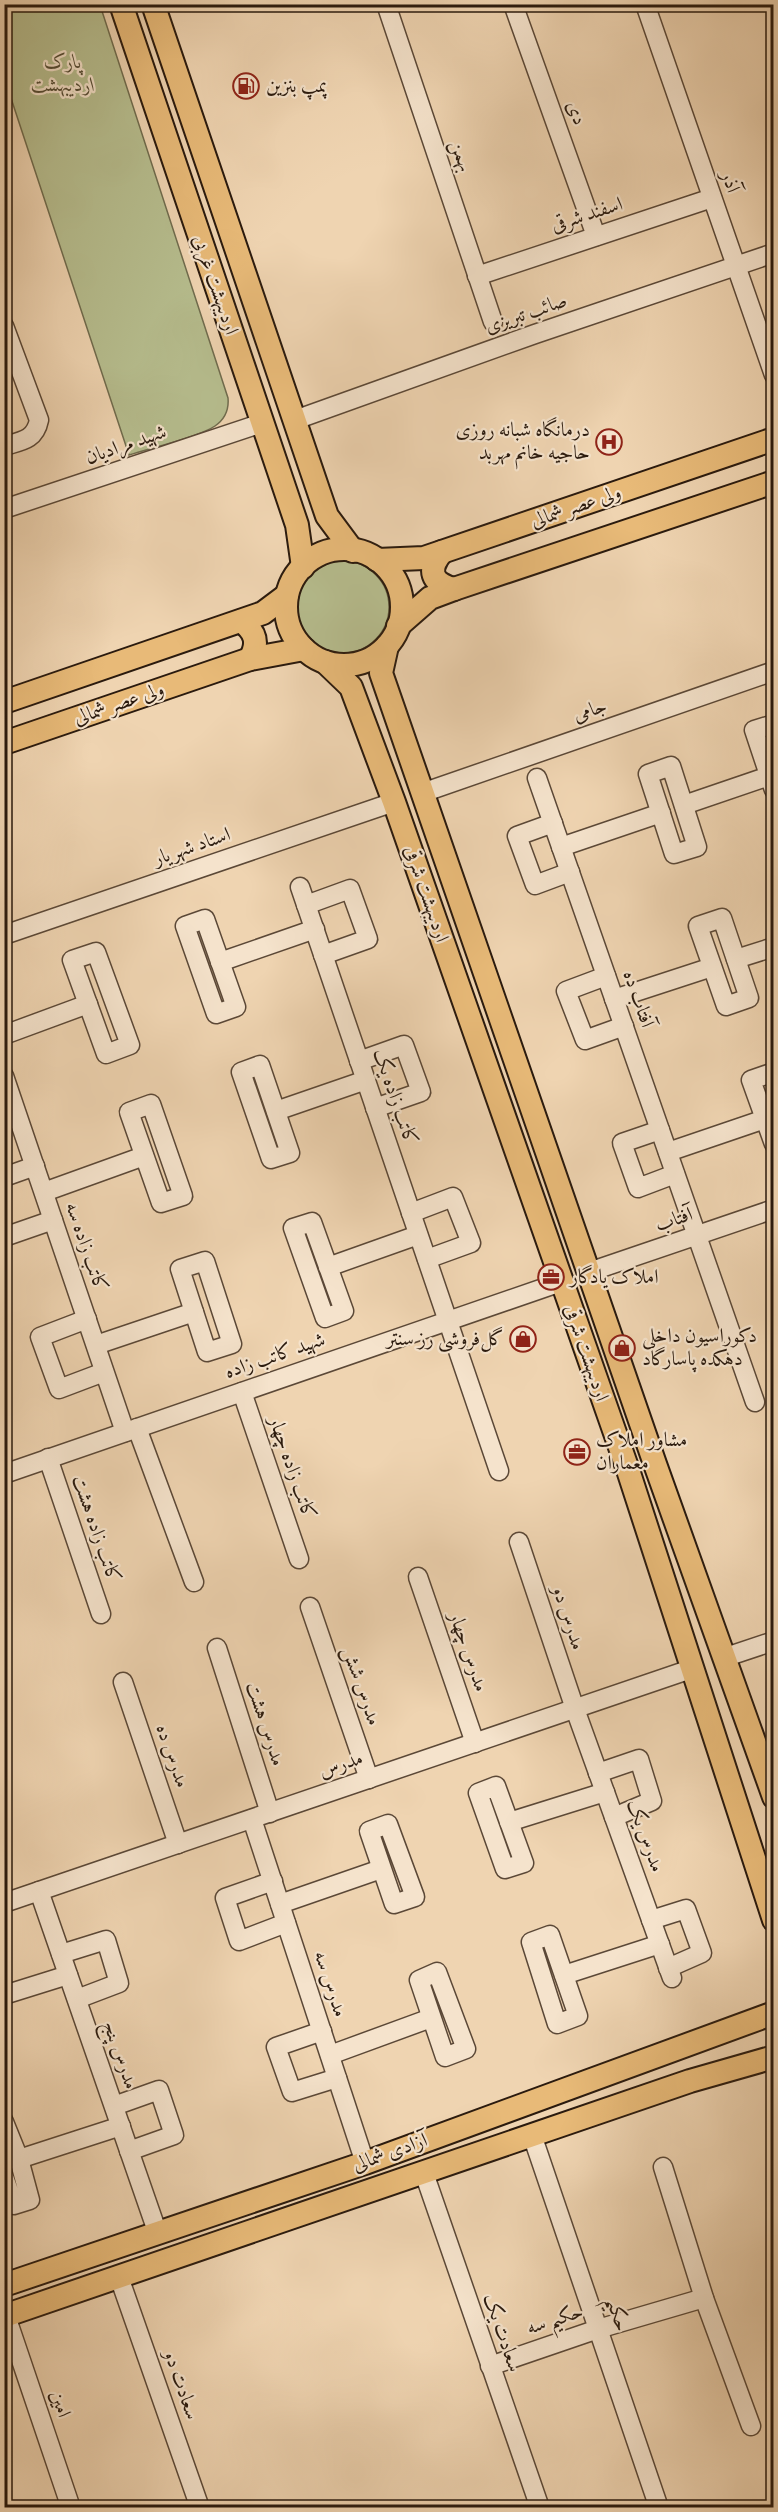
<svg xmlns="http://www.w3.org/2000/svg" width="778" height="2512" viewBox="0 0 778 2512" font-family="'Libre Bodoni',Amiri,serif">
  <rect width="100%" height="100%" fill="#efd4b1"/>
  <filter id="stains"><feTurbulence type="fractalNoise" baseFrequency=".00333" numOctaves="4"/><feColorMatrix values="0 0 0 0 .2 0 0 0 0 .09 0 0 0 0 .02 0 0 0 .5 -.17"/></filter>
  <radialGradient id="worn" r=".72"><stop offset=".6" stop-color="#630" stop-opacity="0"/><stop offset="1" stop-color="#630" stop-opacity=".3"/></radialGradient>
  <g fill="#b6bd8e" stroke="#706c4e" stroke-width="1.5">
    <path d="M4,5h96l128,393c1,11 -3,21 -13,28 -16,11 -65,22 -86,29l-124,-375z"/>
    <circle cx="343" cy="607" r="46"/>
  </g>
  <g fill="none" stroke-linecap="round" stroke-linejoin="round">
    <g stroke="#5b4837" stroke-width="21">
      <g id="minor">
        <path d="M386,4l107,318"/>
        <path d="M513,4l83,232"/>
        <path d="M645,4l129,371"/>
        <path d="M477,276l235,-78"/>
        <path d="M4,326l35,94c-4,20 -17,21 -35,26"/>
        <path d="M295,420l240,-86 239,-81"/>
        <path d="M4,509l258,-86"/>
        <path d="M774,724l-20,6 20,60"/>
        <path d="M671,766l26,81 -23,7 -26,-80z"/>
        <path d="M537,778l218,624"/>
        <path d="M422,793l352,-122"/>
        <path d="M684,805l85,-29"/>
        <path d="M553,823l-36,13 18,49 35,-13"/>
        <path d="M561,847l100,-34"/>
        <path d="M300,887l199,584"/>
        <path d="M306,905l44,-16 18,50 -45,16"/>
        <path d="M722,918l27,80 -23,8 -28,-80z"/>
        <path d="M205,919l31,88 -20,7 -31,-88z"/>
        <path d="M4,935l390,-133"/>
        <path d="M96,952l34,93 -24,9 -34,-94z"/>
        <path d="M736,959l38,-12"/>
        <path d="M220,962l95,-33"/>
        <path d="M606,976l-40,15 19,49 39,-14"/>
        <path d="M614,999l98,-32"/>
        <path d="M4,1035l84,-31"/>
        <path d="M359,1061l45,-16 17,47 -46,16"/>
        <path d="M260,1065l30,88 -19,6 -30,-87z"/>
        <path d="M774,1072l-23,8 23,64"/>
        <path d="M4,1076l121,356"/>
        <path d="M151,1104l32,92 -22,7 -32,-91z"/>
        <path d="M276,1111l90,-31"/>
        <path d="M660,1130l-38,13 16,45 37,-14"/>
        <path d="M668,1152l97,-33"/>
        <path d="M4,1177l31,-11"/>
        <path d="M44,1192l100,-36"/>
        <path d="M411,1213l42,-16 18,46 -44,16"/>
        <path d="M312,1222l32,89 -19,7 -32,-90z"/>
        <path d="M4,1237l49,-17"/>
        <path d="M205,1261l27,83 -25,8 -27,-83z"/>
        <path d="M328,1267l90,-32"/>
        <path d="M589,1272l185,-63"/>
        <path d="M87,1319l-47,18 19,52 45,-17"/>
        <path d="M96,1345l98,-33"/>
        <path d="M242,1392l57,167"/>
        <path d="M137,1428l57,154"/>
        <path d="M48,1458l53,156"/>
        <path d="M4,1474l557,-192"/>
        <path d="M519,1542l56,167 97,269"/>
        <path d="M418,1577l57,166"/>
        <path d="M310,1607l59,172"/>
        <path d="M217,1648l53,165"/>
        <path d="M723,1658l51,-17"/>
        <path d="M123,1682l55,162"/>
        <path d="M598,1773l41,-14 13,42 -38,16"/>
        <path d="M496,1786l28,77 -19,6 -27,-76z"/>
        <path d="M252,1819l113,344"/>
        <path d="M509,1822l96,-30"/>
        <path d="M388,1824l27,73 -21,7 -25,-73z"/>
        <path d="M273,1881l-48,17 14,43 47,-18"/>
        <path d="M39,1891l119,343"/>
        <path d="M4,1903l687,-234"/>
        <path d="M280,1904l101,-35"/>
        <path d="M651,1920l35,-11 16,44 -34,15"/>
        <path d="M550,1935l28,81 -21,8 -26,-82z"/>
        <path d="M61,1954l45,-14 13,43 -42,16"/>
        <path d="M437,1972l29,77 -21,8 -26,-77z"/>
        <path d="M564,1975l96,-31"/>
        <path d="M4,1995l64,-20"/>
        <path d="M322,2031l-46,16 16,45 45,-14"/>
        <path d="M330,2055l101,-37"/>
        <path d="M114,2106l45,-16 15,45 -45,16"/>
        <path d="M4,2122l15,37 11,41 -16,5 -10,-28"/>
        <path d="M532,2135l127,373"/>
        <path d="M19,2159l102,-33"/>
        <path d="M663,2167l41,131 47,128"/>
        <path d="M424,2173l116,335"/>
        <path d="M119,2277l81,231"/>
        <path d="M6,2316l65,192"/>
        <path d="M490,2366l108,-37 106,-31"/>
      </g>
    </g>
    <g stroke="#2a1a0e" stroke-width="26">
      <g id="major">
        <path d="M121,4l176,521 6,42"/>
        <path d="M153,4l174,512 26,35"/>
        <circle cx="344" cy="607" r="58"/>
        <path d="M442,552c-15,18 -11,31 12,37"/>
        <path d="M377,560l47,-2 350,-119"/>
        <path d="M241,621c15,11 18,22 9,38"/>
        <path d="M398,626l32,-28 24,-9 320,-107"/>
        <path d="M387,646l-6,27 274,791 119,333"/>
        <path d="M325,662l26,25 43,115 234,668 146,450"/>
        <path d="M4,702l259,-89 24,-18"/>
        <path d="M4,743l246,-84 54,-10"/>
        <path d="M4,2285l361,-122 409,-150"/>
        <path d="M4,2316l686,-235 84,-24"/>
      </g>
    </g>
    <use href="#minor" stroke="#f5e3cc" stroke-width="18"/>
    <use href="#major" stroke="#e8ba78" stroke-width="22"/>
  </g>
  <defs>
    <g id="fuel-ring" transform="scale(1.35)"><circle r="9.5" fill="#f5e3cc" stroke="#8f2418" stroke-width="1.5"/><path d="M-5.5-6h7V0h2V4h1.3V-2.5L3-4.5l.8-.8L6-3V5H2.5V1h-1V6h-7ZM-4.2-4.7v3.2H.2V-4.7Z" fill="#8f2418"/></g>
    <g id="hospital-ring" transform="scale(1.35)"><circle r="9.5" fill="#f5e3cc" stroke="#8f2418" stroke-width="1.5"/><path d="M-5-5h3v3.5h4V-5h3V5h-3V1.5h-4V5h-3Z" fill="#8f2418"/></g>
    <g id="office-ring" transform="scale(1.35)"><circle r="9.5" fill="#f5e3cc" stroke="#8f2418" stroke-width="1.5"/><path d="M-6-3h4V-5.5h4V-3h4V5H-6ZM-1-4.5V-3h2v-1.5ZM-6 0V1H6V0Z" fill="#8f2418"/></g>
    <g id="shop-ring" transform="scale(1.35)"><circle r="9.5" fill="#f5e3cc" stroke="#8f2418" stroke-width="1.5"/><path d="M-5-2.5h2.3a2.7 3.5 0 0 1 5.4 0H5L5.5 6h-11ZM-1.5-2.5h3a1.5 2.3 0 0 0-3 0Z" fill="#8f2418"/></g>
  </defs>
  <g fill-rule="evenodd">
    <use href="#fuel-ring" x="246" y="86"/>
    <use href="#hospital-ring" x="609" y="442"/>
    <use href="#office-ring" x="551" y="1277"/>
    <use href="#shop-ring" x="523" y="1339"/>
    <use href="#shop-ring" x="622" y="1348"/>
    <use href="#office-ring" x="577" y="1452"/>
  </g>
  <g text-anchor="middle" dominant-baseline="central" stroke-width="4.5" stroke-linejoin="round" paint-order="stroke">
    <g font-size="20" font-style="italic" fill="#544b34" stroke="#f5e3cc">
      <text x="63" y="62">پارک<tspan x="63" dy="23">اردیبهشت</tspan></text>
    </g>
    <g font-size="20" fill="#2a1a0e" stroke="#f5e3cc" text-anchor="start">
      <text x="266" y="86">پمپ بنزین</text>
      <text x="590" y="430" text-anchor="end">درمانگاه شبانه‌ روزی<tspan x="590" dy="23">حاجیه‌ خانم مهربد</tspan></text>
      <text x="570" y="1277">املاک یادگار</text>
      <text x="642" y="1336">دکوراسیون داخلی<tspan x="642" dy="23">دهکده پاسارگاد</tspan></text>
      <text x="504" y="1339" text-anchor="end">گل‌فروشی رز سنتر</text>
      <text x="596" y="1440">مشاور املاک<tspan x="596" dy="23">معماران</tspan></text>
    </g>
    <g font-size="20" fill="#2a1a0e" stroke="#f5e3cc">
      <text transform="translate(576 113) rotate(70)">دی</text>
      <text transform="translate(461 156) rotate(71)">بهمن</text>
      <text transform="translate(730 182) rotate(71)">آذر</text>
      <text transform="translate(587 215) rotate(-18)">اسفند شرقی</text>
      <text transform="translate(215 285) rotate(71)">اردیبهشت غربی</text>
      <text transform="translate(526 314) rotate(-19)">صائب تبریزی</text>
      <text transform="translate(126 445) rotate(-19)">شهید مرادیان</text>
      <text transform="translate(576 507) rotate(-19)">ولی عصر شمالی</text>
      <text transform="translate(119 704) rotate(-19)">ولی عصر شمالی</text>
      <text transform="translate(590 711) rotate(-19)">جامی</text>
      <text transform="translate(192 847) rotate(-19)">استاد شهریار</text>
      <text transform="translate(426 894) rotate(71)">اردیبهشت شرقی</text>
      <text transform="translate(638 999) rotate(71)">آفتاب ده</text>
      <text transform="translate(395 1097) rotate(71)">کاتب زاده یک</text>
      <text transform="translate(674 1220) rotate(-19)">آفتاب</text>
      <text transform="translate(86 1247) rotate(71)">کاتب زاده سه</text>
      <text transform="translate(586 1353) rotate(71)">اردیبهشت شرقی</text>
      <text transform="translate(275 1356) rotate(-19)">شهید کاتب زاده</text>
      <text transform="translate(292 1468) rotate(71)">کاتب زاده چهار</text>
      <text transform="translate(96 1529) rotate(71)">کاتب زاده هشت</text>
      <text transform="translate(568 1618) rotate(72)">مدرس دو</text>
      <text transform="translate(468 1652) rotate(71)">مدرس چهار</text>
      <text transform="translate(361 1686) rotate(71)">مدرس شش</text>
      <text transform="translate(265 1724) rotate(72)">مدرس هشت</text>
      <text transform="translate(172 1756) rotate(71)">مدرس ده</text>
      <text transform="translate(341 1765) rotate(-19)">مدرس</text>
      <text transform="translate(645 1836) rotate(70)">مدرس یک</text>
      <text transform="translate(330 1984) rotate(72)">مدرس سه</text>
      <text transform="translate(120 2055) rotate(71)">مدرس پنج</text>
      <text transform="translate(390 2153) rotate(-20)">آزادی شمالی</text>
      <text transform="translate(617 2314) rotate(71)">حکیم</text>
      <text transform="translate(555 2320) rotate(-18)">حکیم سه</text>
      <text transform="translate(502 2333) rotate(71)">سعادت یک</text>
      <text transform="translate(181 2385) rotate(71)">سعادت دو</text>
      <text transform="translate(60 2404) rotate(71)">امین</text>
    </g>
  </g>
  <rect width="778" height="2512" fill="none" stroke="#efd4b1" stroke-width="24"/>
  <rect x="6" y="6" width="766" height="2500" fill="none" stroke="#2a1a0e" stroke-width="3"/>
  <rect x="12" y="12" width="754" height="2488" fill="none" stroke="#2a1a0e" stroke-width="1.5"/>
  <rect width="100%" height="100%" filter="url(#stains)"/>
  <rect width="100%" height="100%" fill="url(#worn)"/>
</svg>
